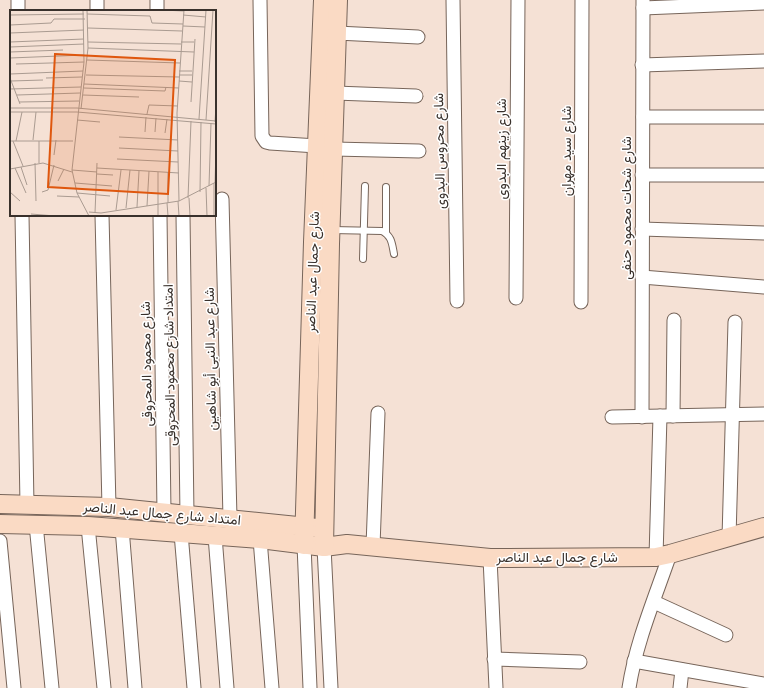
<svg xmlns="http://www.w3.org/2000/svg" width="764" height="688" viewBox="0 0 764 688" font-family="Mulish,Vazirmatn,sans-serif">
  <rect width="100%" height="100%" fill="#f5e1d5"/>
  <g fill="none" stroke-linecap="round" stroke-linejoin="round">
    <g stroke="#77655a" stroke-width="8">
      <g id="lane">
        <path d="M332,230l50,1c10,5 10,13 12,23"/>
        <path d="M386,233v-46"/>
        <path d="M363,259l2,-73"/>
      </g>
    </g>
    <g stroke="#77655a" stroke-width="15">
      <g id="street">
        <path d="M18,0v11"/>
        <path d="M97,0v11"/>
        <path d="M157,0v11"/>
        <path d="M260,0l2,136 4,6 4,1 47,3"/>
        <path d="M453,0l4,301"/>
        <path d="M643,8l121,-5"/>
        <path d="M337,33l81,4"/>
        <path d="M642,65l122,-4"/>
        <path d="M335,93l81,3"/>
        <path d="M643,117h121"/>
        <path d="M334,149l85,2"/>
        <path d="M642,175h122"/>
        <path d="M222,199l8,319"/>
        <path d="M22,215l5,290"/>
        <path d="M102,215l7,292"/>
        <path d="M160,215l4,297"/>
        <path d="M183,215l4,300"/>
        <path d="M642,229l122,4"/>
        <path d="M642,277l122,10"/>
        <path d="M516,298l2,-298"/>
        <path d="M581,302l1,-302"/>
        <path d="M673,416l1,-96"/>
        <path d="M612,417l152,-3"/>
        <path d="M642,417l1,-417"/>
        <path d="M36,524l16,164"/>
        <path d="M88,526l16,162"/>
        <path d="M122,528l13,160"/>
        <path d="M181,533l13,155"/>
        <path d="M215,536l12,152"/>
        <path d="M729,538l6,-216"/>
        <path d="M260,539l12,149"/>
        <path d="M0,541l14,147"/>
        <path d="M304,545l6,143"/>
        <path d="M373,546l5,-133"/>
        <path d="M324,547l7,141"/>
        <path d="M656,557l4,-141"/>
        <path d="M490,558l6,130"/>
        <path d="M654,602l72,33"/>
        <path d="M494,659l86,3"/>
        <path d="M634,661l130,23"/>
        <path d="M629,688c7,-46 26,-90 41,-134"/>
        <path d="M680,688l2,-18"/>
      </g>
    </g>
    <g stroke="#77655a" stroke-width="20">
      <g id="secondary">
        <path d="M0,504l109,3 208,21"/>
        <path d="M0,524l88,2 172,13 64,8 23,-3 143,14 166,-1 14,-3 94,-27"/>
        <path d="M304,545l9,-303 10,-242"/>
        <path d="M324,547l6,-303 8,-244"/>
      </g>
    </g>
    <use href="#lane" stroke="#fff" stroke-width="6"/>
    <use href="#street" stroke="#fff" stroke-width="13"/>
    <use href="#secondary" stroke="#fadac4" stroke-width="18"/>
  </g>
  <g text-anchor="middle" dominant-baseline="central" stroke-width="3" stroke-linejoin="round" paint-order="stroke">
    <g font-size="14" fill="#39312c" stroke="#fff">
      <text transform="translate(501 149) rotate(-90)">شارع زينهم البدوى</text>
      <text transform="translate(439 151) rotate(-91)">شارع محروس البدوى</text>
      <text transform="translate(566 151) rotate(-90)">شارع سيد مهران</text>
      <text transform="translate(626 208) rotate(-90)">شارع شحات محمود حنفى</text>
      <text transform="translate(312 272) rotate(-88)">شارع جمال عبد الناصر</text>
      <text transform="translate(210 359) rotate(-91)">شارع عبد النبى أبو شاهين</text>
      <text transform="translate(146 364) rotate(-91)">شارع محمود المحروقى</text>
      <text transform="translate(169 365) rotate(-91)">امتداد شارع محمود المحروقى</text>
      <text transform="translate(162 513) rotate(5)">امتداد شارع جمال عبد الناصر</text>
      <text x="557" y="557">شارع جمال عبد الناصر</text>
    </g>
  </g>
  <g transform="translate(10 10)">
    <rect width="206" height="206" fill="#f5e1d5"/>
    <path fill="none" stroke="#aa9b91" stroke-width="1" d="M73,0l1,52 -12,108 5,23 12,23M152,0l22,1M77,4l63,2 2,7 31,1M0,5l74,-1M173,5l23,2M0,15l41,-2 3,-4h31M173,16l22,1M78,18l94,3M0,23l74,-3M0,32l74,-3M78,32l93,2M171,32h13M0,37l74,-3M78,38l106,4M0,42l53,-2M0,48l74,-3M77,50l93,3M6,54l68,-2M169,61h13M0,64l73,-3M76,65l93,2M169,65h13M0,68l10,26M36,68l36,-1M1,71l32,-1M169,71l13,1M74,74l95,4M74,78l81,3 1,-4M0,79l71,-2M7,85l63,-2M73,85l56,2M9,92l60,-1M181,92l4,-63M0,98h67l139,13M71,99l7,-61 -1,-38M0,102h67l139,12M137,104l2,-9 29,1M189,109l7,-109M67,110l23,2M196,110l7,-110M205,112l1,-16M135,122l1,-15M145,122l1,-14M155,123l2,-14M109,127l59,3M23,130l3,-28M0,131h63M3,131l10,25M6,131l6,-29M109,138l59,3M44,145l2,-15M107,149l61,3M25,153l1,38M29,153v-22M11,157l6,18M5,158l11,25M87,158l82,5M0,159l33,-6 29,9M62,160l25,2M0,161v14M87,164l16,1M48,171l6,-12M65,173l37,3M204,173v33M205,173l1,-34M199,176l2,-63M196,178l1,28M0,182l10,9M32,182l6,-2 6,-25M190,182l1,-70M67,183l33,3M47,186l22,1M178,188l3,-77M179,188l1,18M168,191l1,15M169,191l-2,-88 7,-103M157,193l1,13M158,193v-31M137,196l2,-35M127,197l2,-36M116,198l4,-38M106,200l5,-40M79,202l12,1 78,-12 37,-19M85,203l2,-50M21,204l24,2M148,206v-44"/>
    <path fill="#df570e" fill-opacity="0.15" stroke="#df570e" stroke-width="2" d="M45,44l120,6 -7,134 -120,-7z"/>
    <rect width="206" height="206" fill="none" stroke="#39312c" stroke-width="2"/>
  </g>
</svg>
